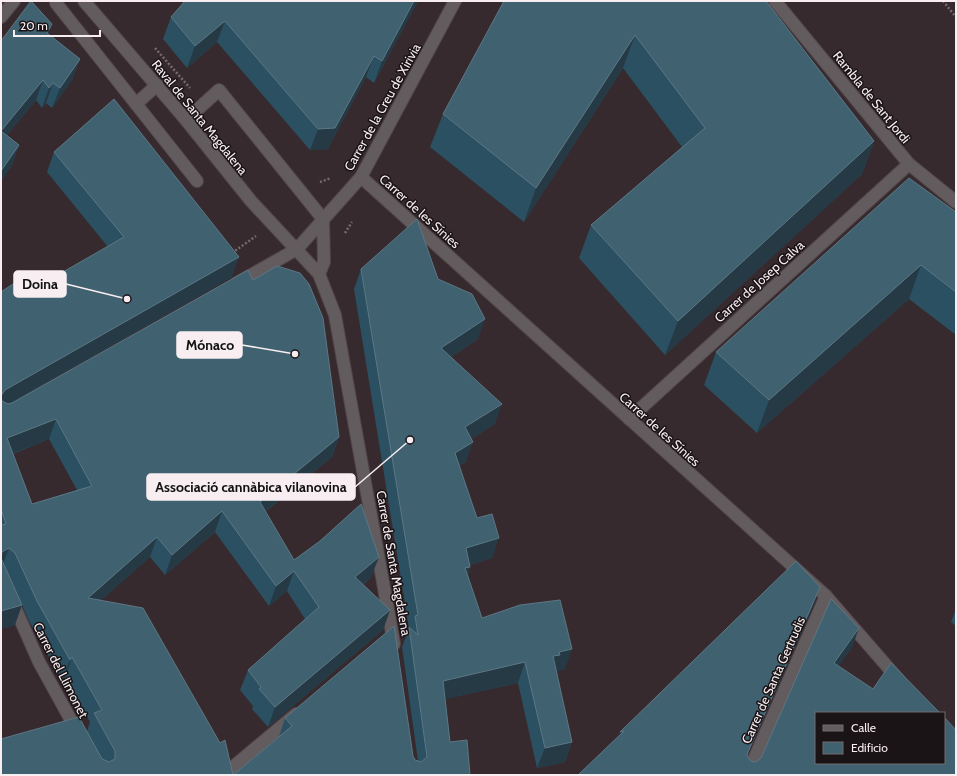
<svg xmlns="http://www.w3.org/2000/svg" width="957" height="776" viewBox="0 0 957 776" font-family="Cabin,sans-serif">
  <rect width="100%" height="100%" fill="#372a2e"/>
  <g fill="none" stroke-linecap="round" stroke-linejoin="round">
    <g stroke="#524549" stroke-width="14">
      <g id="minor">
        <path d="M84,1l102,119 65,81 68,73 16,41 59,329"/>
        <path d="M775,1l134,163 47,38"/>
        <path d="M56,3l80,101 21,-19"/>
        <path d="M1,17l13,-16"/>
        <path d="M136,104l61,77"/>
        <path d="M186,120l33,-30 104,129"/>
        <path d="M361,177l465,419 73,84"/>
        <path d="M319,274l5,-12 -1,-43"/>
        <path d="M237,283l60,-34 64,-72 94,-176"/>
        <path d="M629,419l280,-255"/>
        <path d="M1,576l38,86 39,71"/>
        <path d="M228,775l-1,-3 69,-58"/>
        <path d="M747,775l79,-179"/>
      </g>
    </g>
    <g stroke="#776b6f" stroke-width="2.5" stroke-dasharray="2 2" stroke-linecap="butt">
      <path d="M943,1l13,16"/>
      <path d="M155,48l35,40"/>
      <path d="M320,182l11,-4"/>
      <path d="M345,233l7,-11"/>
      <path d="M232,253l24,-17"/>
    </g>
    <use href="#minor" stroke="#635c5e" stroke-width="12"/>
  </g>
  <g fill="#2a5061" fill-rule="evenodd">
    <path d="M418,1l-44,82 -8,-6 -39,73h-17l-93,-108 -30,26 -24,-29 8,-22z"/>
    <path d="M504,1h262l108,140 -12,33 -197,181 -86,-97 12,-33 91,-78 -59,-79 -99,154 -94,-75 13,-33z"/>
    <path d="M49,35l31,24 -8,21 -20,28 -6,-5 -4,5 -6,-8 -29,35 12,10 -7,20 -11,16v-140z"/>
    <path d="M54,152l178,125 -223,127 3,-1 241,-123 86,157 -7,20 -67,55 29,48 85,-3 -8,20 -8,8 27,25 -7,20 -115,97 -16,-18 1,-3 -13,-16 8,-20 57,-51 -18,-28 -18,15 -54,-74 -50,43 -15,-18 -49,43 132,175 46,-38 6,-19 128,38 2,4 3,1 -16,-114 7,-19 -55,-339 7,-20 77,10 40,60 -27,18 44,67 -24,15 -5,23 -7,4 18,52 15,40 -22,7 -2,10 14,43 83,51 -9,2 16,71 -7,20 -28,6 -19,-85 -73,16 5,43 20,33h-469l86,-44 3,-9 -25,-44 -3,2 -33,-59 -21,-48 7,52 -14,4v-337l34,-4 73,-41 -61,-75zM49,439l28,51 -45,14 -19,-50z"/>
    <path d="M956,212v123l-47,-36 -152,134 -53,-48 12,-33z"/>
    <path d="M956,609v17l-5,-4z"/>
  </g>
  <g fill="#263a46">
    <path d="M414,1h4l-44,82 8,-22z"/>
    <path d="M225,21l-8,21 -30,26 8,-22z"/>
    <path d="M52,24l-7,21 2,-12z"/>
    <path d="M635,35l-12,33 -99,154 12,-34z"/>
    <path d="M374,56l-8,21 -39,73h-17l8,-21z"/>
    <path d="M80,59l-8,21 -20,28 8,-20z"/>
    <path d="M43,80l-7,20 -35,42v-11z"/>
    <path d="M53,83l-7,20 -4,5 7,-20z"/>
    <path d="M874,141l-12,33 -197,181 13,-34z"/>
    <path d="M19,145l-7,20 -11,16v-10z"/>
    <path d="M239,257l-7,20 -231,131v-12l4,-6z"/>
    <path d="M921,265l-12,34 -152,134 12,-33z"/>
    <path d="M485,319l-7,20 -44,29 7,-20z"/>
    <path d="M502,404l-7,20 -38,24 8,-21z"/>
    <path d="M56,419l-7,20 -48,19 6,-20z"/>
    <path d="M339,437l-7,20 -80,65 8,-20z"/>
    <path d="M473,442l-7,20 -18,11 7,-20z"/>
    <path d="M222,511l-7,21 -50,43 7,-20z"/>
    <path d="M157,537l-7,20 -69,61 7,-20z"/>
    <path d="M499,538l-7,20 -33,10 7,-20z"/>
    <path d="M9,548l-8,21 1,-17z"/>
    <path d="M379,557l-8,20 -23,21 7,-21z"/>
    <path d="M470,567l-7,21 2,-20z"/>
    <path d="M294,571l-7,20 -18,15 7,-20z"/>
    <path d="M820,587l-7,20 -73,165 8,-20z"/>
    <path d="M22,605l-7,20 -14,4v-18z"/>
    <path d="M390,610l-7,20 -115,97 7,-20z"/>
    <path d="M859,628l-7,20 -26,35 8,-20z"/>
    <path d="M572,649l-7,20 -11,3 -1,-16 6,-4z"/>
    <path d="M72,657l-7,21 -3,2 8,-20z"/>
    <path d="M525,662l-7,21 -82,18 7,-20z"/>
    <path d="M624,731l-11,21 7,-20z"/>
    <path d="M572,742l-7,20 -28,6 8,-20z"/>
  </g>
  <g fill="#406170" stroke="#5d7784" fill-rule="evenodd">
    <path d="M31,1l21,23 -5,9 33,26 -20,29 -7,-5 -4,5 -6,-8 -42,51v-90z"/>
    <path d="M185,1h229l-32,60 -8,-5 -39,72 -17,1 -93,-108 -30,25 -24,-29z"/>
    <path d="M504,1h262l108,140 -196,180 -87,-96 114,-97 -70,-93 -99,153 -93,-74z"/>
    <path d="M114,99l125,158 -234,133 -4,6v-104l27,-18 7,14 89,-51 -70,-85z"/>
    <path d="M1,131l18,14 -18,26z"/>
    <path d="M909,178l47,34v80l-35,-27 -152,135 -53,-48z"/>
    <path d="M417,219l21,60 34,15 13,25 -44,29 61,56 -37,23 8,15 -18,11 22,65 15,-4 7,24 -33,10 4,19 -5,1 17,50 38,-13 40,-5 12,49 -13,3 1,3 -7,1 19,86 -27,6 -20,-86 -82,19 7,61 17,-2 3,35h-469v-36l78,-22 23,42 7,3 6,-3v-8l-21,-38 8,-3 -30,-53 -2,3 -33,-59 -22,-48 -6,-5 -7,4 -1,6 21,47 -21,6v-86l5,-1 -5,-15v-112l1,4 6,3 4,-1 236,-133 5,10 24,-14 23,7 9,11 14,34 16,119 -79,65 34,58 26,-19 41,-37 18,53 -24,20 35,33 -115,97 -16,-18 2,-2 -13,-17 71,-63 -25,-36 -18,15 -54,-75 -50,44 -15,-18 -69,61 55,10 77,135 5,-3 8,35 59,-49 -7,-8 109,-92 19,130 2,4 6,2 6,-5 -18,-130 9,8 -3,-19 3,-1 -57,-346zM56,419l36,67 -60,18 -25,-66z"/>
    <path d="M796,561l24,26 -72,165 -1,4 4,5 5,1 5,-4 70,-159 28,29 -25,35 39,26 18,-26 49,50h-124v50h128v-46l12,13v45h-378l46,-44 -4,1z"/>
  </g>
  <g text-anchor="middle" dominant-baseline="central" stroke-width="3" stroke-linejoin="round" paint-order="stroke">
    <g font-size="13" fill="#f8eef1" stroke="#1a1416">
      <text transform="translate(872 97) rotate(51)">Rambla de Sant Jordi</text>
      <text transform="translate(382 107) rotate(-61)">Carrer de la Creu de Xirivia</text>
      <text transform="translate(200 117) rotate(51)">Raval de Santa Magdalena</text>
      <text transform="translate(420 211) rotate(42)">Carrer de les Sínies</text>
      <text transform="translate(759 281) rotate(-42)">Carrer de Josep Calva</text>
      <text transform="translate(660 429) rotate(42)">Carrer de les Sínies</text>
      <text transform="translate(394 563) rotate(80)">Carrer de Santa Magdalena</text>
      <text transform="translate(61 670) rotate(63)">Carrer del Llimonet</text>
      <text transform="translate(773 680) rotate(-66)">Carrer de Santa Gertrudis</text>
    </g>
  </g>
  <path fill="none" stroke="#f8eef1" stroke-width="1.5" d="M127 299L66 284M295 354L242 345M410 440L355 487"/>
  <g fill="#f8eef1" stroke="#1a1416" stroke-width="1.5">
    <circle cx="127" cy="299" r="4"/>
    <circle cx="295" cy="354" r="4"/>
    <circle cx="410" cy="440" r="4"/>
  </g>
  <g fill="#f8eef1" stroke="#f8eef1" stroke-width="1.5">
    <rect x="14" y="271" width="52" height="26" rx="4"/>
    <rect x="177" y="332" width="65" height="26" rx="4"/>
    <rect x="147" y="474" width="208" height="26" rx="4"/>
  </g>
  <g font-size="14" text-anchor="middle" font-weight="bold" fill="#111">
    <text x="40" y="289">Doina</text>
    <text x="210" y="350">Mónaco</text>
    <text x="251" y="492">Associació cannàbica vilanovina</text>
  </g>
  <rect width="957" height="776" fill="none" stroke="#f8eef1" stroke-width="4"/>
  <rect x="815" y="712" width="130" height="52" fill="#1a1416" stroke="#736b6e"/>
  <rect x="823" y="725" width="20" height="6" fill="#635c5e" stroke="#736b6e"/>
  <text x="851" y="732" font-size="12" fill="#f8eef1">Calle</text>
  <rect x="823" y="742" width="20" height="12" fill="#406170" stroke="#736b6e"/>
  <text x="851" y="752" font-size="12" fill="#f8eef1">Edificio</text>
  <path d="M14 30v6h86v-6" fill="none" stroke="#f8eef1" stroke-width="2"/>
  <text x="20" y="30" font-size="12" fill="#f8eef1" stroke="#1a1416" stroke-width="3" paint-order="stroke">20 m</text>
</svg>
